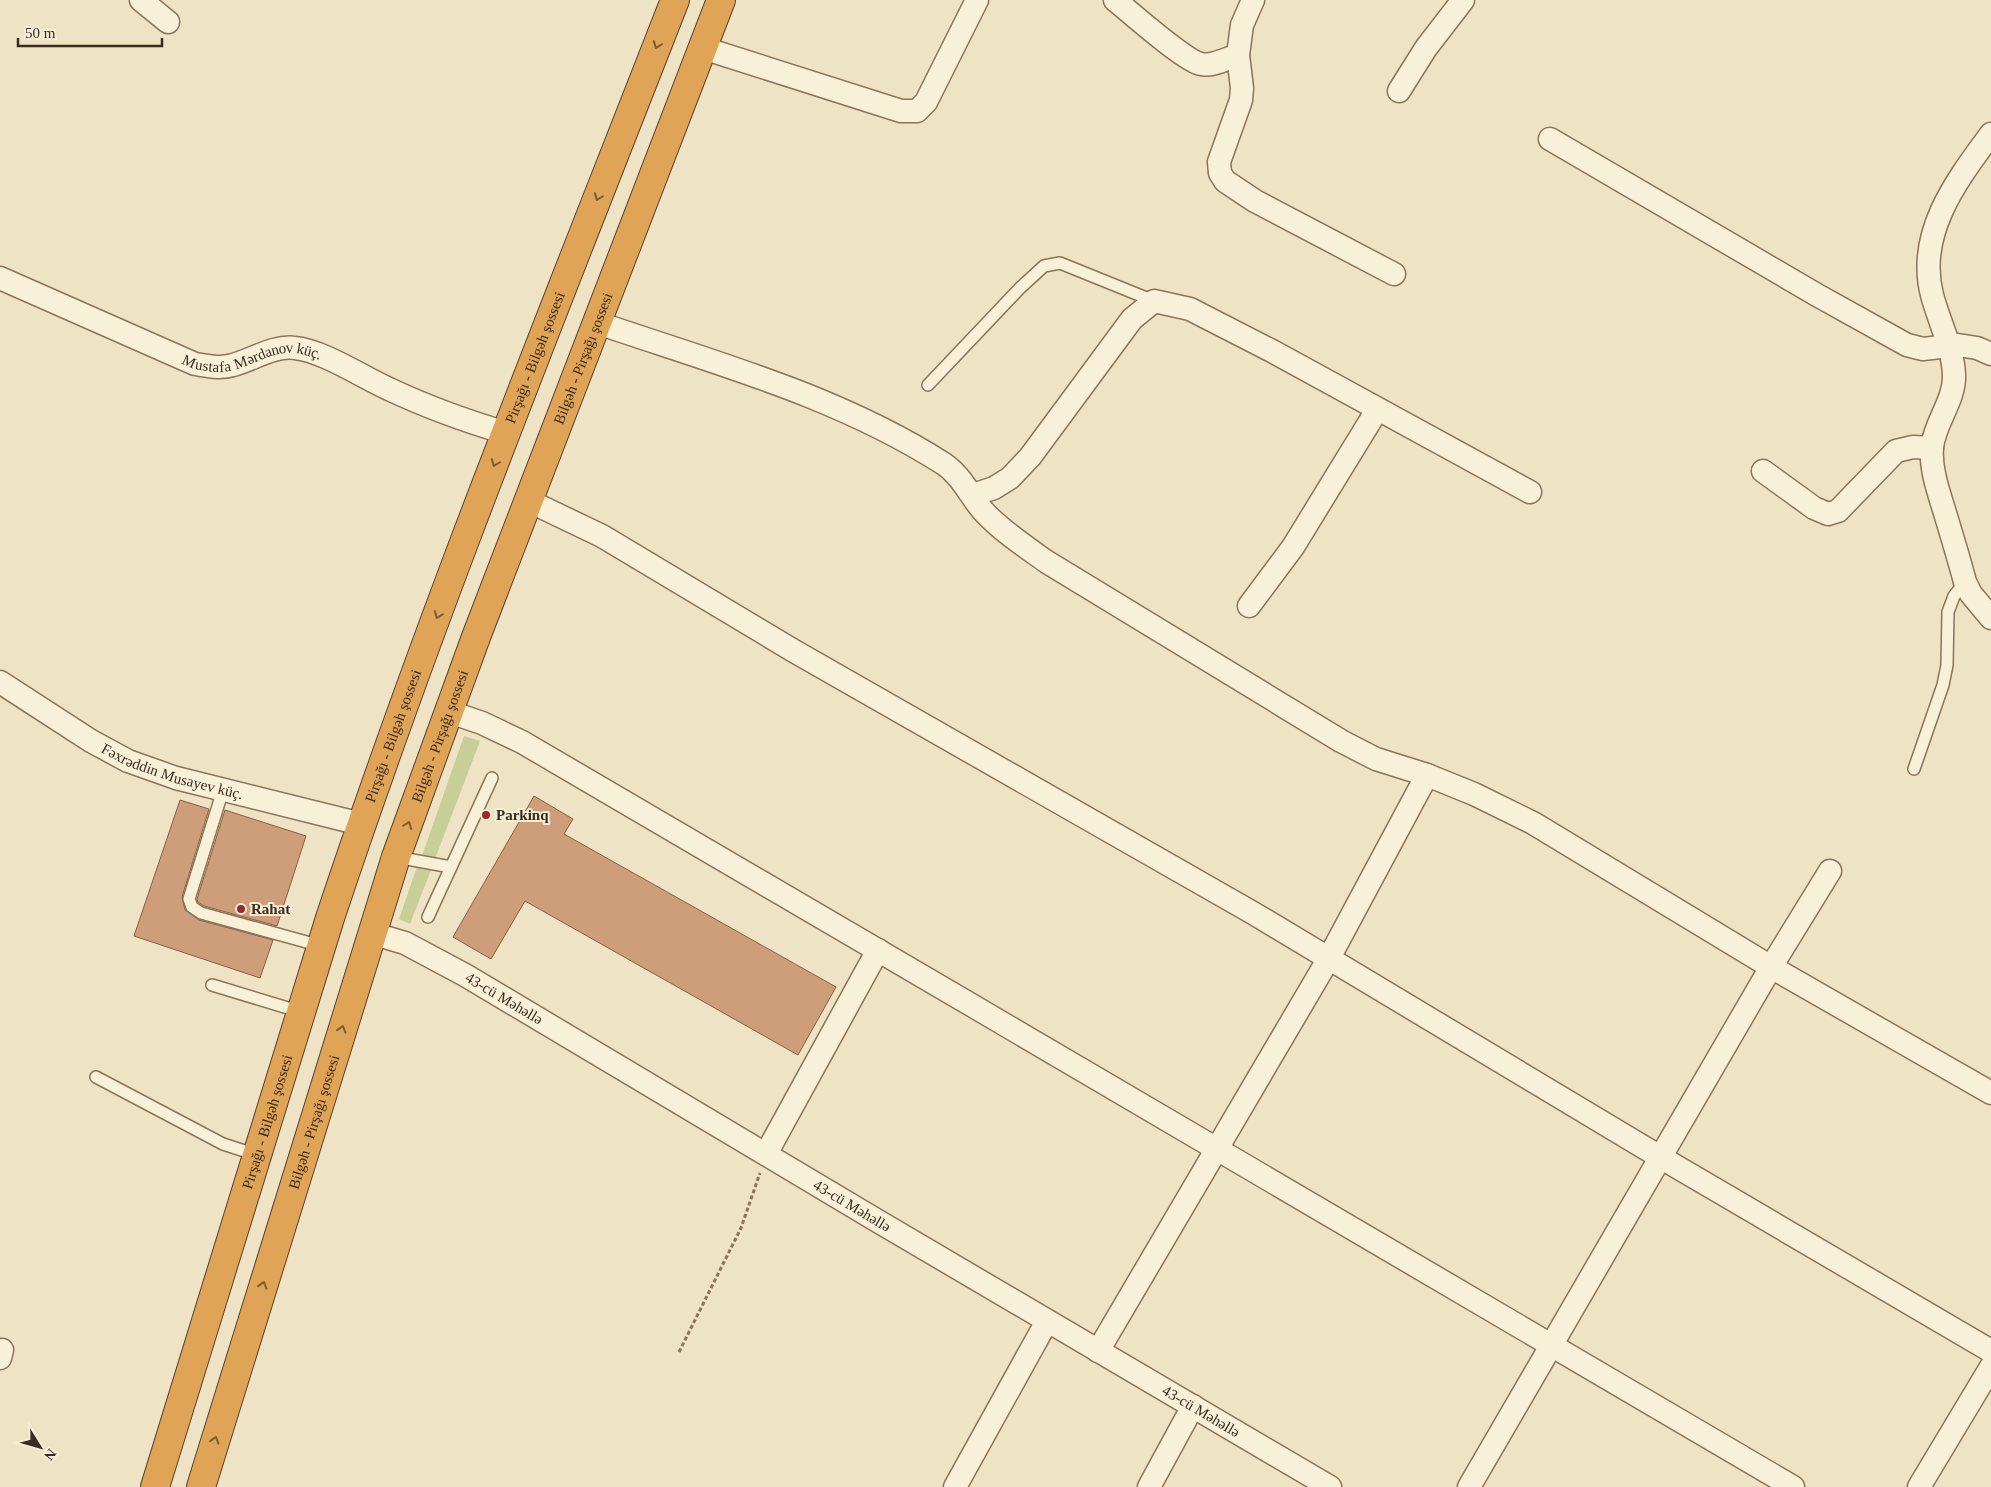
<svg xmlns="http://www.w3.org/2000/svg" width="1991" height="1487" viewBox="0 0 1991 1487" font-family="'Times New Roman',serif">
  <rect width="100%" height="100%" fill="#efe3c5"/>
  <g fill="#c7ce98">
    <path d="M464,736l16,5 -45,118 -13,-3z"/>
    <path d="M417,867l14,3 -21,54 -11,-5z"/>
  </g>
  <g fill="#ce9e7a" stroke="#8a5e40">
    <path d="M534,796l39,23 -9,15 272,153 -38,68 -273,-154 -34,58 -38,-22z"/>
    <path d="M180,800l29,9 -27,88 3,13 14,10 74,20 -13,38 -126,-42z"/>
    <path d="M225,810l81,26 -29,90 -73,-20 -6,-4 -1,-3z"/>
  </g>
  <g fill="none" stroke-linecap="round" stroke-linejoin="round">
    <g stroke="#8a745a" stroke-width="14">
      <g id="lane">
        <path d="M928,385l92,-97 24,-22 16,-3 94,38"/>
        <path d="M1914,769l29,-84 4,-20 1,-53 6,-16 11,-14"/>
        <path d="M223,790l-34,109 3,8 9,6 120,33"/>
        <path d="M396,857l55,10"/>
        <path d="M428,917l64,-139"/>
        <path d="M212,985l89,27"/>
        <path d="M96,1077l127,67 34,11"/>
      </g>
    </g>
    <g stroke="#8a745a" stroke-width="25">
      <g id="street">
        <path d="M141,0l27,22"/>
        <path d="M1115,0c16,13 70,61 86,64 11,3 27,-6 37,-9"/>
        <path d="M1253,0l-11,25 -4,30 4,33 -1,12 -22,62 1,11 5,8 30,20 139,73"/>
        <path d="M703,48l198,63h16l9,-9 51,-102"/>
        <path d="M1399,91l27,-43 37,-48"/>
        <path d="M1991,134c-34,46 -75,99 -59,161 7,27 21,52 22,80 1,25 -19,47 -22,72 -2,22 7,46 13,66 7,23 14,46 20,69l6,12 20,24"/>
        <path d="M1550,139l267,156 90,50 16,4 35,-4 19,3 14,6"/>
        <path id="s1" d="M0,278l195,86c13,2 25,5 38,1 19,-5 41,-20 62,-17 29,3 67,29 94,41 38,18 77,32 117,44"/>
        <path d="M598,323c117,40 240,73 346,141 19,13 26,33 41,49 18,19 41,34 62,49l294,179 35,18 51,16 47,19 59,29 238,144 220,126"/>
        <path d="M1763,471l51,37 14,6 10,-3 58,-60 17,-4 19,1"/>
        <path d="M973,495l21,-7 16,-10 20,-21 102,-138 22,-18 36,8 82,42 258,141"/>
        <path d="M529,501l73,35 192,115 459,262 407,244 331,194"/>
        <path d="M1249,606l44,-59 84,-137"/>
        <path id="s2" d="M0,682l91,59 37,20 48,17 185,46"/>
        <path d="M450,712l32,11 40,19c425,246 846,500 1271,745"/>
        <path id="s3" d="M371,933l34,10 60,32 411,245 454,267"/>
        <path d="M766,1154l112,-204"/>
        <path d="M1098,1351l231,-393 98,-183"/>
        <path d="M0,1358l2,-8"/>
        <path d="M955,1487l92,-166"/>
        <path d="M1149,1487l44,-81"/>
        <path d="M1469,1487l302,-520 59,-96"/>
        <path d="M1919,1487l72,-120"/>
      </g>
    </g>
    <g stroke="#58422f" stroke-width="30">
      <g id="highway">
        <path id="s4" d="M155,1487l175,-569c103,-310 226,-613 345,-918"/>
        <path id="s5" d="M201,1487l195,-630 80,-220 245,-637"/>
      </g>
    </g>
    <path stroke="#8a745a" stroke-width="3" stroke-dasharray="4 2.5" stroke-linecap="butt" d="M679,1352l62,-124 19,-55"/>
    <use href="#lane" stroke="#f9f0d8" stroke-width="11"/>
    <use href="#street" stroke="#f9f0d8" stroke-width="22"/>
    <use href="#highway" stroke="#dfa455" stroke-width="28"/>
  </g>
  <defs><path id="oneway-chevron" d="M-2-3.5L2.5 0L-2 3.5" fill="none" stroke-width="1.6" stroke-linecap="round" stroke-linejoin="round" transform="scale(1.25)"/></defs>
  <g stroke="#7c5c35">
    <use href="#oneway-chevron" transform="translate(657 45) rotate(111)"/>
    <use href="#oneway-chevron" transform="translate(598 197) rotate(111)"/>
    <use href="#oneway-chevron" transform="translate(495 463) rotate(111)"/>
    <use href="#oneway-chevron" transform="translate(438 615) rotate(111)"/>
    <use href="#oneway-chevron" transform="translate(408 825) rotate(-69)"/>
    <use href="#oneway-chevron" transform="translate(342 1029) rotate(-73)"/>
    <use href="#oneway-chevron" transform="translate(263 1285) rotate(-73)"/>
    <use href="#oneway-chevron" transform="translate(215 1440) rotate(-73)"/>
  </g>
  <g fill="#9a2a29" stroke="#f6edd5" stroke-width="2">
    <circle cx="486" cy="815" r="5"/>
    <circle cx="241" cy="909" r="5"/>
  </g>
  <g text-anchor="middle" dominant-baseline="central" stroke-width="4" stroke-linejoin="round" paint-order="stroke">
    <g font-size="15" fill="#3a2c1f" stroke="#f6edd5">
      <text stroke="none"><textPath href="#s4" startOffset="1192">Pirşağı - Bilgəh şossesi</textPath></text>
      <text stroke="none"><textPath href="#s1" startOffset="272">Mustafa Mərdanov küç.</textPath></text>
      <text stroke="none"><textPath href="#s5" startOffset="1192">Bilgəh - Pirşağı şossesi</textPath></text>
      <text stroke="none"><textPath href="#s4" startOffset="788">Pirşağı - Bilgəh şossesi</textPath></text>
      <text stroke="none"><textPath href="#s5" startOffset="788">Bilgəh - Pirşağı şossesi</textPath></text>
      <text stroke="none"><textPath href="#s2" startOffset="196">Fəxrəddin Musayev küç.</textPath></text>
      <text stroke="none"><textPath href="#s3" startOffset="149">43-cü Məhəllə</textPath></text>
      <text stroke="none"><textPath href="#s4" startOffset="382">Pirşağı - Bilgəh şossesi</textPath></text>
      <text stroke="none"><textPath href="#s5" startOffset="382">Bilgəh - Pirşağı şossesi</textPath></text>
      <text stroke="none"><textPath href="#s3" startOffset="554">43-cü Məhəllə</textPath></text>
      <text stroke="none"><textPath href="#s3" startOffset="959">43-cü Məhəllə</textPath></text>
    </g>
    <g font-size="15" font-weight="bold" fill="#3a2c1f" stroke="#f6edd5" text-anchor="start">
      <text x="496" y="815">Parkinq</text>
      <text x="251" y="909">Rahat</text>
    </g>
  </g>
  <g transform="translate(40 1447) rotate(127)" stroke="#f6edd5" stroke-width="4" paint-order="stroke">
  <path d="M0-4L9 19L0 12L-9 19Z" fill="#3a2c1f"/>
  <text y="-8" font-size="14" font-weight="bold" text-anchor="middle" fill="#3a2c1f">N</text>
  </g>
  <path d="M18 38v8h144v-8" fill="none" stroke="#3a2c1f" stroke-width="2.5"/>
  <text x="25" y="38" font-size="15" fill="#3a2c1f" stroke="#f6edd5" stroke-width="4" paint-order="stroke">50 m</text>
</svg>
